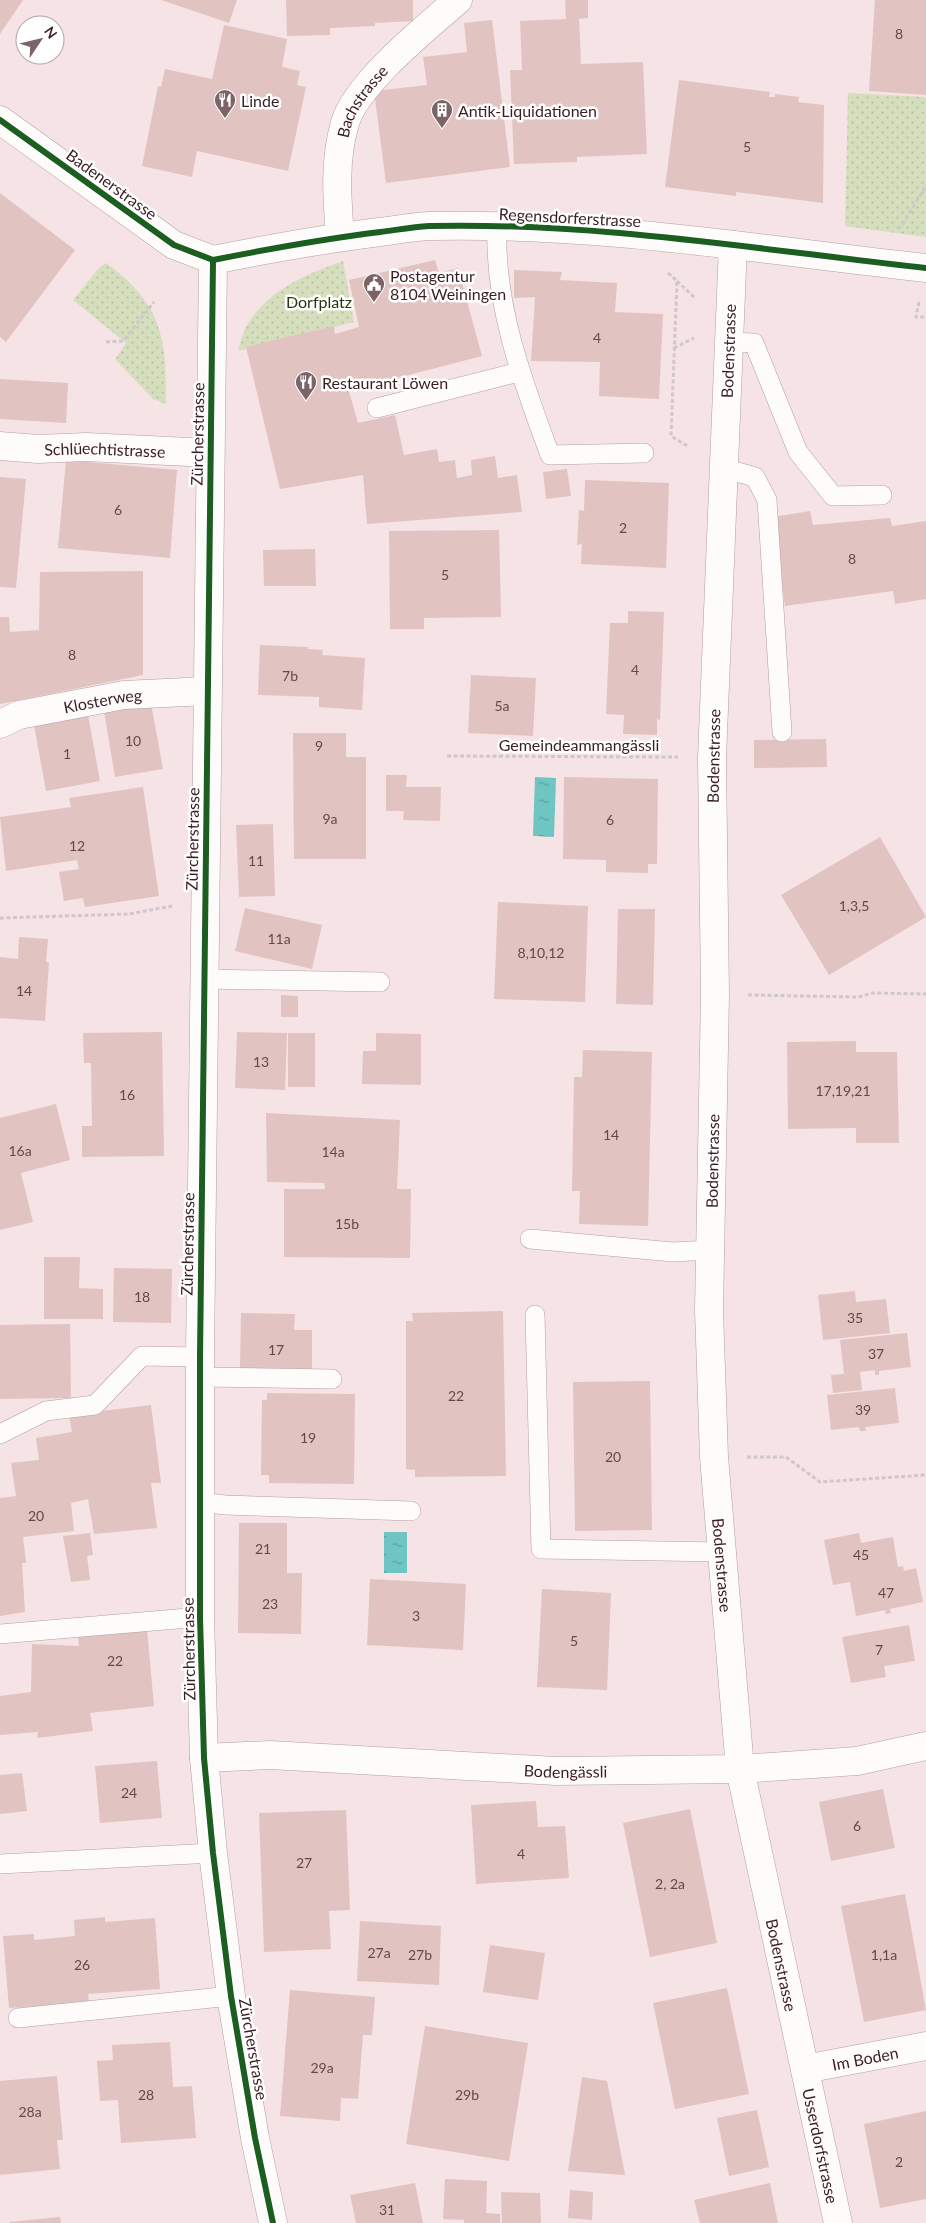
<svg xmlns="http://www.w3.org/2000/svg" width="926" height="2223" viewBox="0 0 926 2223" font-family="Lato,sans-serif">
  <defs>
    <pattern id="park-dots" width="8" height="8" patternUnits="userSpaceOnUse" patternTransform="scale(1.25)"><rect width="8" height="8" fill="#d6dfbd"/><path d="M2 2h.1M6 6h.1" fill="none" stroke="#b9bfa2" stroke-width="1.8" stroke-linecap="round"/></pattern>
    <pattern id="water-ripples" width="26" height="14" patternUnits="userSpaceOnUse" patternTransform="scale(1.25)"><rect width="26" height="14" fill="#6ec5c1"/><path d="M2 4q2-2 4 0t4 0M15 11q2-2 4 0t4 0" fill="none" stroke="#5c9f9c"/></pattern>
  </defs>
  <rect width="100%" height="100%" fill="#f5e3e6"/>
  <g fill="url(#park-dots)">
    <path d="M848,93l78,4v140l-81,-11z"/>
    <path d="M343,261l11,61 -116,29c2,-7 4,-15 7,-22 21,-39 60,-54 98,-68z"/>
    <path d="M106,263c56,41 61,75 60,141l-13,-5 -38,-40 11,-16 -53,-43 25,-31z"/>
  </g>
  <g fill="url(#water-ripples)">
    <path d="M535,777l21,1 -2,59 -21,-1z"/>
    <rect x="384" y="1532" width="23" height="41"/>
  </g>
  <g fill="#e1c4c2">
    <path d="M0,0h23l-23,34z"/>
    <path d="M161,0h76l-8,23z"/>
    <path d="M286,0h127v21l-38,2v3l-45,2v7l-43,1z"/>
    <path d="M565,0h23v18l-9,1 2,45 62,-2 4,92 -70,3v5l-63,2 -4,-94h12l-2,-49 46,-2z"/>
    <path d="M875,0h51v95l-57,-4z"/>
    <path d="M492,20l18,147 -124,16 -12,-92 53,-6 -4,-28 44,-5 -3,-29z"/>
    <path d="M224,25l63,14 -5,28 18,4 -3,14 9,2 -18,84 -91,-20 -5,26 -50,-11 16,-80 3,1 4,-18 47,10z"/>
    <path d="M679,80l91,12 -1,5h6v-3l24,3 -1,5 26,3 -1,98 -87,-11v4l-71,-9z"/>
    <path d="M0,193l75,57 -69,92 -6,-5z"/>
    <path d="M435,260l4,13 19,-5 24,88 -108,28 -1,-3 -25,7 10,35 37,-8 9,40 33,-6 2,13 16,-2 2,18 15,-3 -1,-15 24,-4 3,22 19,-3 5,37 -155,12 -4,-49 -83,14 -34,-142 88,-21 1,8 24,-7 -10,-47z"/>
    <path d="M514,270l48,2 -2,8 57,3 -2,29 48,2 -4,85 -60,-3 1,-34 -69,-1 4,-64 -21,1z"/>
    <path d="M0,379l68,4 -2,40 -66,-4z"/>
    <path d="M66,460l111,10 -7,88 -112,-10z"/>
    <path d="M567,469l4,27 -25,3 -3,-27z"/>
    <path d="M0,477l26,2 -10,109 -16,-1z"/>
    <path d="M585,480l84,3 -3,85 -85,-4 1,-20 -5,1 2,-35 5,1z"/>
    <path d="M810,511l3,14 77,-7 2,8 34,-5v78l-31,5 -2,-13 -108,15 -12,-89z"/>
    <path d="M499,530l2,87 -77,1v11h-34l-1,-98z"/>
    <path d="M315,549l1,37h-52l-1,-36z"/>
    <path d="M143,571v104l-143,29v-87h9l1,15 29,-2 1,-58z"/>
    <path d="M628,611l36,1 -4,108 -3,-1v16l-34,-1 1,-19 -18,-1 4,-91h18z"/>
    <path d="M260,645l48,2 -1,2 16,1 -1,5 43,3 -3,52 -43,-3v-10l-61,-2z"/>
    <path d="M471,675l65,3 -3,58 -65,-3z"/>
    <path d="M151,703l12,66 -48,8 -11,-66z"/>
    <path d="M88,715l12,66 -54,10 -12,-66z"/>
    <path d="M293,733h53v24h20v102h-72z"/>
    <path d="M826,739l1,28 -73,1v-28z"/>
    <path d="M386,775h21l-1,12h35l-1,34 -37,-1 1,-9h-18z"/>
    <path d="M564,777l94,2 -1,85h-9v9l-42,-1v-12l-43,-1z"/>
    <path d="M143,787l16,109 -74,11 -2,-9 -19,3 -5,-29 20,-3 -2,-9 -71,11 -6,-54 71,-10 -2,-9z"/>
    <path d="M273,824l2,72 -36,1 -3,-72z"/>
    <path d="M880,837l46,80 -97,58 -48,-80z"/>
    <path d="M498,902l90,4 -3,96 -91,-3z"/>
    <path d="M245,908l77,17 -10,44 -77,-18z"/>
    <path d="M618,909h37l-2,96 -37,-1z"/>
    <path d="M19,937l29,2 -2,23h3l-4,59 -45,-3v-61l18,2z"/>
    <path d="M281,995l17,1v21h-17z"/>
    <path d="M162,1032l2,124 -82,1v-31h10l-1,-63h-7l-1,-30z"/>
    <path d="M237,1032l50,1 -2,57 -50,-2z"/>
    <rect x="288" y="1033" width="27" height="54"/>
    <path d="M376,1033l45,1v51l-59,-1 1,-33h13z"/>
    <path d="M856,1041v11h41l2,91h-43v-15l-68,1 -1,-87z"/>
    <path d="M583,1050l69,2 -4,174 -69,-2 1,-33h-8l2,-114h8z"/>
    <path d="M56,1104l14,56 -49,13 12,49 -33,8v-112z"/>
    <path d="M266,1113l134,7 -3,69h14l-1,69 -126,-1v-68h41l-1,-6 -57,-1z"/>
    <path d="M44,1257h36l-1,31 24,1v30h-59z"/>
    <path d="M114,1268l58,1 -1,54 -58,-1z"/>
    <path d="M855,1291l1,11 30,-3 4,34 -67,7 -5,-45z"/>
    <path d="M503,1311l3,165 -91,1v-7l-9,-1v-148h7l-1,-8z"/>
    <path d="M241,1313l54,1 -1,16h18v39l-72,-1z"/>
    <path d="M70,1324l1,74 -71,1v-74z"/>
    <path d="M907,1333l4,34 -32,4v4h-4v-5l-15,2 2,18 -29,3 -2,-18 13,-1 -4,-34z"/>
    <path d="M650,1381l2,149 -77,1 -2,-149z"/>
    <path d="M895,1388l4,35 -34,4 1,4h-6l-1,-4 -28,3 -4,-35z"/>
    <path d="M267,1393l88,1 -1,90 -85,-1v-8h-8l1,-75h5z"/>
    <path d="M151,1405l10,78h-10l6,45 -63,6 -6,-35 -17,4 3,28 -51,6 3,26h-4l3,49 -25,4v-118l16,-2 -5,-33 28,-3 -3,-22 36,-6 -3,-17z"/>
    <path d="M239,1523h48v50h15l-1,61 -63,-1z"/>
    <path d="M90,1533l3,22 -6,1 3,24 -19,2 -8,-46z"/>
    <path d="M859,1533l2,10 32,-6 5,30 5,-1 1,5 12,-3 7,34 -33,7 1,4 -5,1 -1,-4 -29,6 -6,-34 -17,3 -9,-45z"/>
    <path d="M370,1579l96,5 -3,66 -96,-5z"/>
    <path d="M542,1589l69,4 -4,97 -70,-3z"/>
    <path d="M909,1625l6,36 -31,5 2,11 -35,6 -9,-46z"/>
    <path d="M147,1629l7,77 -64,7 3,18 -56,7 1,-6 -38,3v-39l31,-4 1,-48 47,2 -1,-11z"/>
    <path d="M157,1761l5,57 -62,5 -5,-57z"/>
    <path d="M22,1773l5,38 -27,3v-39z"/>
    <path d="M883,1789l12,59 -64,13 -12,-59z"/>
    <path d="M536,1801l2,26 27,-1 4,52 -93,6 -5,-79z"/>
    <path d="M690,1809l27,134 -67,14 -27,-134z"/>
    <path d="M346,1810l4,100 -21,1 2,38 -67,3 -5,-139z"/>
    <path d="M905,1894l21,116 -62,12 -23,-116z"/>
    <path d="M105,1917v5l50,-4 5,71 -72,5 1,9 -80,5 -6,-72 31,-2v6l41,-4 -1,-16z"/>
    <path d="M360,1921l81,5 -2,59 -82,-4z"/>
    <path d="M490,1945l55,8 -7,47 -55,-8z"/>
    <path d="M727,1988l22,106 -74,15 -22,-106z"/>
    <path d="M290,1990l85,7 -3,38h-9l-5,64 -17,-1 -1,23 -60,-5z"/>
    <path d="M425,2026l103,17 -19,118 -103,-17z"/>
    <path d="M170,2042l3,45 19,-1 4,52 -75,5 -3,-43 -18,1 -3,-40 16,-1 -1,-15z"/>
    <path d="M57,2076l6,64h-6l3,29 -60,6v-94z"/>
    <path d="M582,2077l25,4 18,94 -57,-4z"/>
    <path d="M757,2110l12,57 -40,9 -12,-58z"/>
    <path d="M926,2111v88l-46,9 -16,-84z"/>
    <path d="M445,2179l42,2 -1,32 14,1v9h-36v-3l-21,-1z"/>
    <path d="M415,2183l8,40h-67l-6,-28z"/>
    <path d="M770,2183l8,40h-78l-6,-23z"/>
    <path d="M570,2190l23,2 -1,28 -24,-2z"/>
    <path d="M501,2192l39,1 1,30h-39z"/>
    <path d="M60,2217l1,6h-51v-1z"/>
  </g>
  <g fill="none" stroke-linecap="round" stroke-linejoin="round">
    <g stroke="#b49fa2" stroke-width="20">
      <g id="lane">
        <path d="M497,227c-3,79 26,155 53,228l94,-2"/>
        <path d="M728,342l26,1 44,109 35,44 49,-1"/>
        <path d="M377,408l142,-36"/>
        <path d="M723,468l32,9 12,23 15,232"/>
        <path d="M204,979l176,3"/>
        <path d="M530,1239l143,13 38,-2"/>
        <path d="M535,1315l6,234 180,3"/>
        <path d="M200,1377l132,2"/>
        <path d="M0,1434l46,-23 49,-6 47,-49 58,1"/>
        <path d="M200,1502l25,3 186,6"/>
        <path d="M0,1634l200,-17"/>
        <path d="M0,1864l213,-11"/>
        <path d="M18,2018l213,-22"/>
      </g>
    </g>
    <g stroke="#b49fa2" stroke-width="29">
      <g id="street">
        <path id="s1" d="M340,237c-3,-39 -6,-77 5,-114 11,-39 82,-96 113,-123"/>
        <path id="s2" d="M733,245l-21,513 3,237 -6,315 5,147 26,312 98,454"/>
        <path id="s3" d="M0,446l38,3 48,-2 124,6"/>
        <path id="s4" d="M0,724l19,-9 105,-20 83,-4"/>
        <path id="s5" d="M204,1758l66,-3 286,16 184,-2 117,-8 69,-15"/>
        <path id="s6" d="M805,2069l121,-23"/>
      </g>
    </g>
    <g stroke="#b49fa2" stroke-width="29">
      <g id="secondary">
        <path d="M0,120l174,125 39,15"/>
        <path d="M213,260l-13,1097v260l4,141 9,95 18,143 24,142 18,85"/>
        <path d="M213,260c55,-11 111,-21 167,-28 16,-2 33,-5 49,-6 167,-4 332,24 497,42"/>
      </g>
    </g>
    <g stroke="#d0c7ca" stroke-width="3" stroke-dasharray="4 2.5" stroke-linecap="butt">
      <path d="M898,229l4,-4 24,-39"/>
      <path d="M668,273l9,8 -6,155 18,11"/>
      <path d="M677,281l19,18"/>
      <path d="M919,302l-3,15h10"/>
      <path d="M106,342l17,-1 31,-39"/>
      <path d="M674,348l20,-10"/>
      <path d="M447,756l231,1"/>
      <path d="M0,918l129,-4 43,-8"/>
      <path d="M748,995l110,2 15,-4 53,1"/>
      <path d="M747,1457h39l34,25 106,-7"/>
    </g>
    <use href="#lane" stroke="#fefbfb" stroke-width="19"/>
    <use href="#street" stroke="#fefbfb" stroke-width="28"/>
    <use href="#secondary" stroke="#fefbfb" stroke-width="28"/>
    <g stroke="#fff" stroke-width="9">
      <g id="cycleway">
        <path d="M0,120l174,125 39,15"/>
        <path d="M213,260l-13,1097v260l4,141 9,95 18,143 24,142 18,85"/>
        <path d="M213,260c55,-11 111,-21 167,-28 16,-2 33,-5 49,-6 167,-4 332,24 497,42"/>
      </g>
    </g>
    <use href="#cycleway" stroke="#1b5e20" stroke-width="6"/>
  </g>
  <defs>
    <g id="restaurant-pin" transform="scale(1.125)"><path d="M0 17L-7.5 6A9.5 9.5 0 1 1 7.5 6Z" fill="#7c6367" stroke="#fff"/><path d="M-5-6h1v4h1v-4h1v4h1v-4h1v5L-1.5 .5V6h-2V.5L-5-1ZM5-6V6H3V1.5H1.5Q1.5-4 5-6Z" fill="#fff"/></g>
    <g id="building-pin" transform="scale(1.125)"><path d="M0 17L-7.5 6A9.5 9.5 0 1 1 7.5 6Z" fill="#7c6367" stroke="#fff"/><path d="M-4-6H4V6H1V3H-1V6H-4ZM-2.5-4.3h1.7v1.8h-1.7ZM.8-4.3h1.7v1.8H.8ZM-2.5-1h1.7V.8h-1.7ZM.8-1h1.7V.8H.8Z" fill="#fff"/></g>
    <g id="civic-pin" transform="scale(1.125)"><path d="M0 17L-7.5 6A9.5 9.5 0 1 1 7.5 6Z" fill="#7c6367" stroke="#fff"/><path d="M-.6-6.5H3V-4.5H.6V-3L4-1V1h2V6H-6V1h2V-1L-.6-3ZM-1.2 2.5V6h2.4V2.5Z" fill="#fff"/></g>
  </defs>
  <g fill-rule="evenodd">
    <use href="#restaurant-pin" x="225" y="100"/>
    <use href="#building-pin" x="442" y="110"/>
    <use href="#civic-pin" x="374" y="284"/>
    <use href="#restaurant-pin" x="306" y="382"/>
  </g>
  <g text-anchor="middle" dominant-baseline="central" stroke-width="5" stroke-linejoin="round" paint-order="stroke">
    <g font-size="14" fill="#64484b">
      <text x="899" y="33">8</text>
      <text x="747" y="146">5</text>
      <text x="597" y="337">4</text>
      <text x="118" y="509">6</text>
      <text x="623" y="527">2</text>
      <text x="852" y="558">8</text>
      <text x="445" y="574">5</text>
      <text x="72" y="654">8</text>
      <text x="635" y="669">4</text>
      <text x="290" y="675">7b</text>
      <text x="502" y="705">5a</text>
      <text x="133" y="740">10</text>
      <text x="319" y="745">9</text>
      <text x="67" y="753">1</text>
      <text x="330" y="818">9a</text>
      <text x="610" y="819">6</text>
      <text x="77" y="845">12</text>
      <text x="256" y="860">11</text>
      <text x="854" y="905">1,3,5</text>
      <text x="279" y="938">11a</text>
      <text x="541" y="952">8,10,12</text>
      <text x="24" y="990">14</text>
      <text x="261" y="1061">13</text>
      <text x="843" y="1090">17,19,21</text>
      <text x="127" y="1094">16</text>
      <text x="611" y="1134">14</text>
      <text x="20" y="1150">16a</text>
      <text x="333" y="1151">14a</text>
      <text x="347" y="1223">15b</text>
      <text x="142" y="1296">18</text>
      <text x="855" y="1317">35</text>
      <text x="276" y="1349">17</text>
      <text x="876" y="1353">37</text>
      <text x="456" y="1395">22</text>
      <text x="863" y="1409">39</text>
      <text x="308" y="1437">19</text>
      <text x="613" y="1456">20</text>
      <text x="36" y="1515">20</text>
      <text x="263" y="1548">21</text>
      <text x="861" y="1554">45</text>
      <text x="886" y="1592">47</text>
      <text x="270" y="1603">23</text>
      <text x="416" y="1615">3</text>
      <text x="574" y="1640">5</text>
      <text x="879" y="1649">7</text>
      <text x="115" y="1660">22</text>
      <text x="129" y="1792">24</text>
      <text x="857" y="1825">6</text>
      <text x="521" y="1853">4</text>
      <text x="304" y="1862">27</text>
      <text x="670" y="1883">2, 2a</text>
      <text x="379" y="1952">27a</text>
      <text x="420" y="1954">27b</text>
      <text x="884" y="1954">1,1a</text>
      <text x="82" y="1964">26</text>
      <text x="322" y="2067">29a</text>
      <text x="146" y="2094">28</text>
      <text x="467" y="2094">29b</text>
      <text x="30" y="2111">28a</text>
      <text x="899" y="2161">2</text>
      <text x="387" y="2209">31</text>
    </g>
    <g font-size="16" fill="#3b1e23" stroke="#fff" text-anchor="start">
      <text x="241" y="100">Linde</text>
      <text x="458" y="110">Antik-Liquidationen</text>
      <text x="390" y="275">Postagentur<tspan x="390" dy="18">8104 Weiningen</tspan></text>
      <text x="322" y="382">Restaurant Löwen</text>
    </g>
    <g font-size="16" fill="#3b1e23" stroke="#fff">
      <text stroke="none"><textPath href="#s1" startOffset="142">Bachstrasse</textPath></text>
      <text transform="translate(112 184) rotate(36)">Badenerstrasse</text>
      <text transform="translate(570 217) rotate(3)">Regensdorferstrasse</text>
      <text transform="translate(728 351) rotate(-88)">Bodenstrasse</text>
      <text transform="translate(197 434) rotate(-89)">Zürcherstrasse</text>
      <text stroke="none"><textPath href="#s3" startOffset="105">Schlüechtistrasse</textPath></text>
      <text stroke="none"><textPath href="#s4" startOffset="106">Klosterweg</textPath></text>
      <text x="579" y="744">Gemeindeammangässli</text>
      <text transform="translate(713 756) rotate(-89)">Bodenstrasse</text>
      <text transform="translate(192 839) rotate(-89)">Zürcherstrasse</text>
      <text transform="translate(712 1161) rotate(-89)">Bodenstrasse</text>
      <text transform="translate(187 1244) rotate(-89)">Zürcherstrasse</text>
      <text stroke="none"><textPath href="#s2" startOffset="1321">Bodenstrasse</textPath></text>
      <text transform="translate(188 1649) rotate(-91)">Zürcherstrasse</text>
      <text stroke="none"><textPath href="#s5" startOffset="362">Bodengässli</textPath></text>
      <text stroke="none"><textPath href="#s2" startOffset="1726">Bodenstrasse</textPath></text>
      <text transform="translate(254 2049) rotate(80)">Zürcherstrasse</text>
      <text stroke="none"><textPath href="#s6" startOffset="61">Im Boden</textPath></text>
      <text stroke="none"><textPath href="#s2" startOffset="1911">Usserdorfstrasse</textPath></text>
    </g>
    <g font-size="16" fill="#25370e" stroke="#fff">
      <text x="319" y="301">Dorfplatz</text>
    </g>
  </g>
  <g transform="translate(40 40) rotate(55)"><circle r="24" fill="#ffffff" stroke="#b1a5a7"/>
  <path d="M0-4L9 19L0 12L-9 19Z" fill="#7c6367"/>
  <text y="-8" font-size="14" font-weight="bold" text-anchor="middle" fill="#3b1e23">N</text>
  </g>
</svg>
